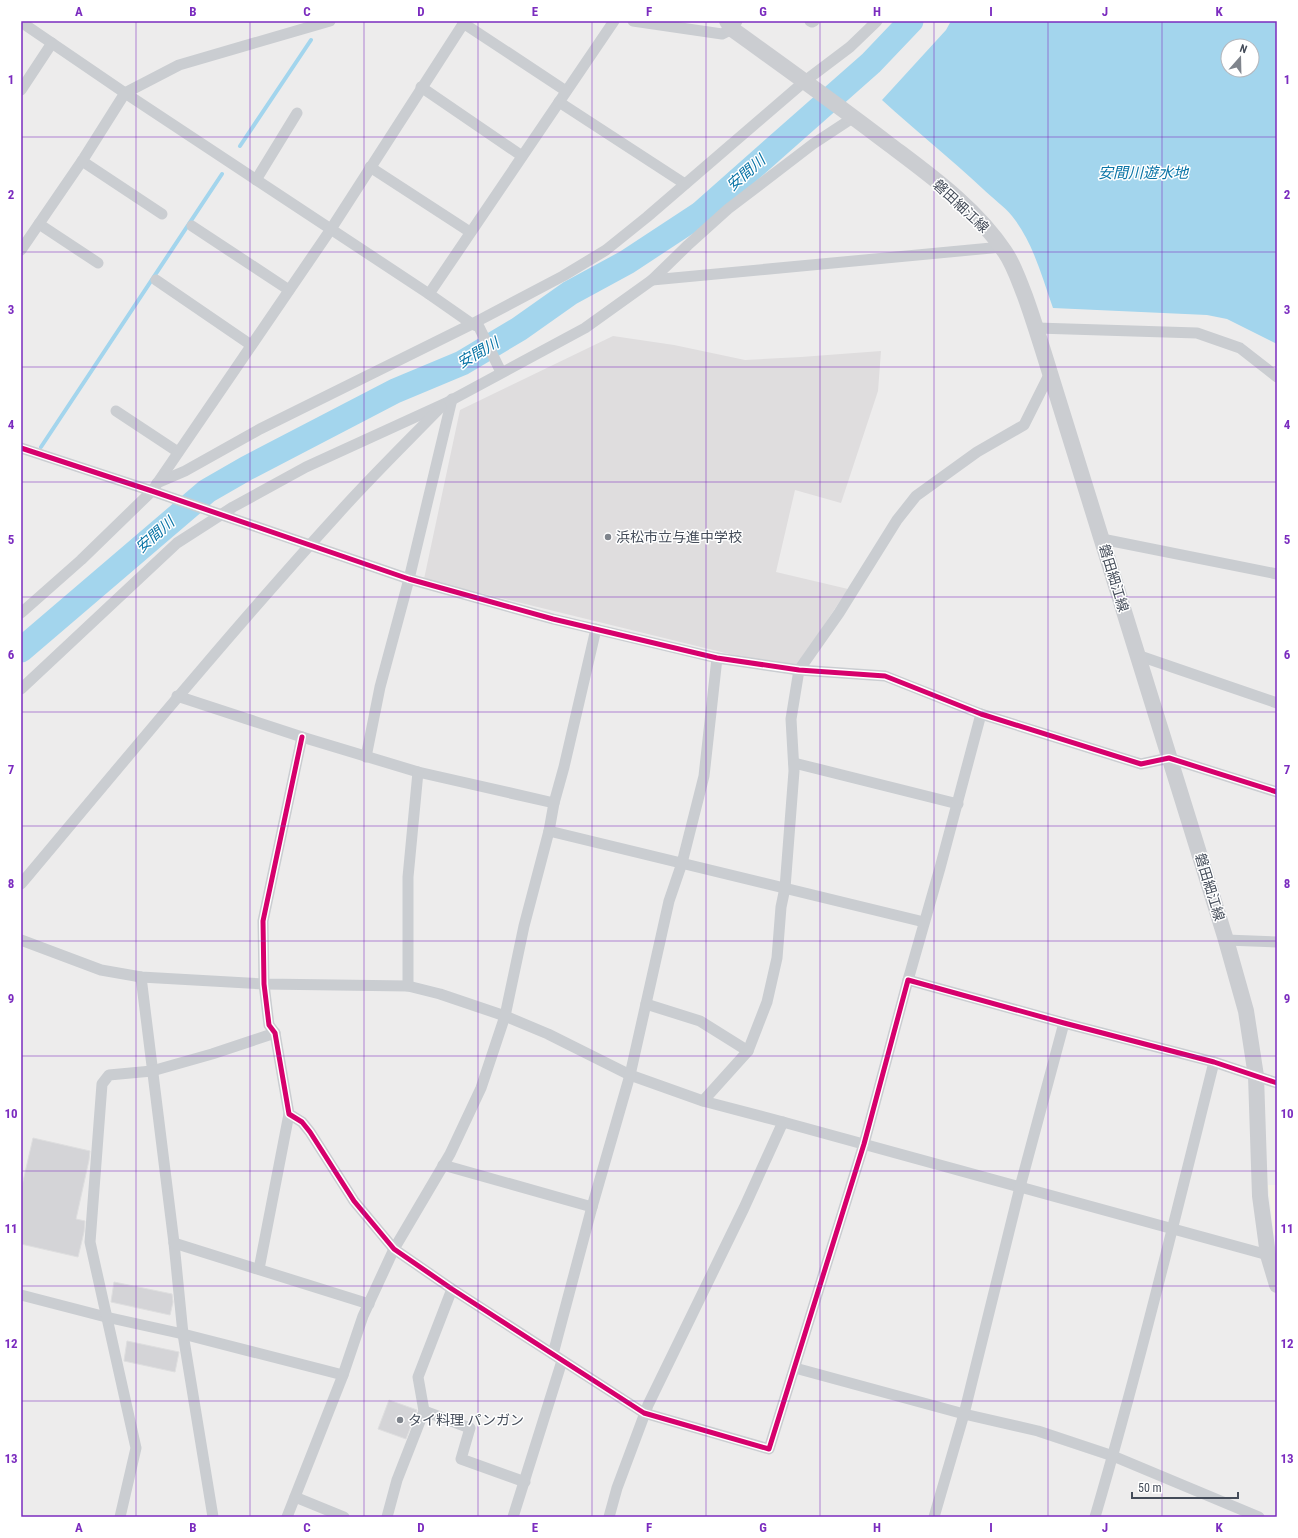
<svg xmlns="http://www.w3.org/2000/svg" width="1298" height="1538" viewBox="0 0 1298 1538" font-family="'Roboto Condensed','Noto Sans JP',sans-serif">
  <rect width="100%" height="100%" fill="#edecec"/>
  <path fill="#f5f2e6" d="M1268,1185h9v52l-3,-2z"/>
  <path fill="#dfddde" d="M613,336l61,9 71,15 56,-3 80,-6 -3,40 -37,112 -46,-13 -19,82 72,17 -54,81 -370,-91 36,-169z"/>
  <path fill="#a3d5ed" fill-rule="evenodd" d="M951,21h326v323l-50,-25 -20,-4 -154,-7c-11,-31 -20,-66 -41,-92 -8,-10 -20,-18 -29,-27 -33,-31 -68,-59 -101,-89l64,-70zM1228,46h24v24h-24z"/>
  <g fill="none" stroke-linecap="round" stroke-linejoin="round">
    <g stroke="#a3d5ed" stroke-width="4">
      <path d="M240,146l71,-106"/>
      <path d="M41,447l181,-273"/>
    </g>
    <path stroke="#a3d5ed" stroke-width="25" d="M21,650l186,-159 40,-23 148,-77 67,-28 57,-34 51,-36 57,-31 73,-48 171,-151 40,-42"/>
  </g>
  <g fill="#d4d4d7" stroke="#dededf">
    <path d="M33,1138l57,13 -1,9 -13,59 9,2 -1,11 -6,25 -57,-13v-54z"/>
    <path d="M114,1282l58,12 1,8 -3,13 -59,-13z"/>
    <path d="M127,1341l52,11 -4,20 -51,-11z"/>
    <path d="M389,1400l28,10 -11,29 -28,-10z"/>
  </g>
  <g fill="none" stroke-linecap="round" stroke-linejoin="round">
    <g stroke="#cacdd1" stroke-width="11">
      <path d="M633,21l89,13 10,-5 5,-8"/>
      <path d="M810,21l2,1 2,-1"/>
      <path d="M21,22l104,71 304,201 185,-273"/>
      <path d="M463,23l103,68"/>
      <path d="M421,87l101,69"/>
      <path d="M21,90l31,-47"/>
      <path d="M559,102l126,82"/>
      <path d="M82,161l80,53"/>
      <path d="M370,167l100,65"/>
      <path d="M256,180l41,-67"/>
      <path d="M39,224l59,39"/>
      <path d="M192,226l97,64"/>
      <path d="M21,250l63,-92 41,-65 54,-28 151,-44"/>
      <path d="M156,280l95,65"/>
      <path d="M652,280l350,-33"/>
      <path d="M429,294l43,30 7,3 22,45"/>
      <path d="M1037,328l160,5 43,15 37,29"/>
      <path d="M116,411l62,41"/>
      <path d="M21,448l131,43 257,88 144,40 164,39 82,12 86,6 96,38 160,50 28,-6 108,34"/>
      <path d="M157,483l28,-12 75,-42 212,-105 91,-48 43,-26 41,-33 158,-136 45,-34 27,-26"/>
      <path d="M1102,539l175,35"/>
      <path d="M21,613l60,-53 71,-69 179,-262 134,-208"/>
      <path d="M1137,655l140,48"/>
      <path d="M21,689l156,-146 56,-36 73,-40 140,-64 139,-75 67,-48 36,-35 40,-36 85,-65 41,-27"/>
      <path d="M177,696l125,41 116,35 136,31"/>
      <path d="M302,737l-39,184 1,63 5,41 6,8 14,81 13,8 8,10 44,69 40,48 58,40 192,124 125,36 95,-305 44,-164 156,43 150,39 63,21"/>
      <path d="M366,757l14,-70 29,-108 43,-180"/>
      <path d="M794,763l164,41"/>
      <path d="M549,831l375,91"/>
      <path d="M21,884c104,-124 207,-249 316,-369 33,-37 69,-72 104,-108"/>
      <path d="M21,940l80,30 40,7 123,7 144,2 32,8 65,22 43,18 82,41 73,26 80,21 485,133"/>
      <path d="M1226,940l51,2"/>
      <path d="M141,977l33,266 9,91 30,183"/>
      <path d="M908,980l32,-112 41,-154"/>
      <path d="M408,986v-109l10,-105"/>
      <path d="M646,1004l54,17 48,30"/>
      <path d="M703,1101l45,-50 19,-49 10,-44 4,-51 4,-19 9,-117 -3,-52 8,-49 40,-57 58,-93 19,-24 61,-44 47,-27 26,-52"/>
      <path d="M443,1165l149,42"/>
      <path d="M174,1243l195,61"/>
      <path d="M259,1269l30,-155"/>
      <path d="M21,1295l85,22 77,17 160,41"/>
      <path d="M553,1354l39,-147 38,-132 39,-174 13,-38 22,-87 13,-118"/>
      <path d="M795,1368l169,46 74,17 75,25 146,61"/>
      <path d="M424,1411l46,17 -9,31 64,23"/>
      <path d="M295,1497l49,20"/>
      <path d="M120,1517l16,-69 -46,-206 12,-158 7,-9 43,-4 60,-17 63,-21"/>
      <path d="M287,1517l56,-142 20,-59 31,-67 56,-95 31,-66 24,-72 19,-90 25,-95 5,-28 10,-36 32,-138"/>
      <path d="M387,1517l10,-37 27,-69 -6,-34 34,-88"/>
      <path d="M513,1517l49,-156"/>
      <path d="M609,1517l8,-29 31,-83 96,-197 39,-86"/>
      <path d="M934,1517l30,-103 56,-227 44,-164"/>
      <path d="M1095,1517c44,-150 81,-303 119,-455"/>
    </g>
    <path stroke="#cbcdd1" stroke-width="16" d="M727,21l5,8c53,38 106,76 158,116 41,31 86,63 115,107 9,13 14,29 20,44 9,25 17,51 25,77l176,567 20,71 10,65 4,120 8,59 9,30"/>
    <g stroke="#fff" stroke-width="8">
      <g id="cycleway">
        <path d="M21,448l131,43 257,88 144,40 164,39 82,12 86,6 96,38 160,50 28,-6 108,34"/>
        <path d="M302,737l-39,184 1,63 5,41 6,8 14,81 13,8 8,10 44,69 40,48 58,40 192,124 125,36 95,-305 44,-164 156,43 150,39 63,21"/>
      </g>
    </g>
    <use href="#cycleway" stroke="#d6006c" stroke-width="5"/>
  </g>
  <path fill="none" stroke="#7b2cbf" stroke-width="1" stroke-opacity="0.55" d="M136,21v1496M250,21v1496M364,21v1496M478,21v1496M592,21v1496M706,21v1496M820,21v1496M934,21v1496M1048,21v1496M1162,21v1496M21,137h1256M21,252h1256M21,367h1256M21,482h1256M21,597h1256M21,712h1256M21,826h1256M21,941h1256M21,1056h1256M21,1171h1256M21,1286h1256M21,1401h1256"/>
  <g fill="#7f848c" stroke="#fff" stroke-width="1.5">
    <circle cx="608" cy="537" r="4"/>
    <circle cx="400" cy="1420" r="4"/>
  </g>
  <g text-anchor="middle" dominant-baseline="central" stroke-width="3" stroke-linejoin="round" paint-order="stroke">
    <g font-size="14" fill="#444c59" stroke="#fff">
      <text transform="translate(961 206) rotate(43)">磐田細江線</text>
      <text transform="translate(1114 578) rotate(73)">磐田細江線</text>
      <text transform="translate(1210 887) rotate(73)">磐田細江線</text>
    </g>
    <g font-size="14" fill="#444c59" stroke="#fff" text-anchor="start">
      <text x="616" y="537">浜松市立与進中学校</text>
      <text x="408" y="1420">タイ料理 パンガン</text>
    </g>
    <g font-size="15" font-style="italic" fill="#0974a6" stroke="#fff">
      <text transform="translate(746 173) rotate(-41)">安間川</text>
      <text x="1143" y="173">安間川遊水地</text>
      <text transform="translate(478 353) rotate(-30)">安間川</text>
      <text transform="translate(155 535) rotate(-41)">安間川</text>
    </g>
  </g>
  <rect width="1298" height="1538" fill="none" stroke="#ffffff" stroke-width="44"/>
  <g transform="translate(1240 58) rotate(20)"><circle r="19" fill="#ffffff" stroke="#b4b7bd"/>
  <path d="M0-3L7 15L0 10L-7 15Z" fill="#7f848c"/>
  <text y="-6" font-size="11" font-weight="bold" text-anchor="middle" fill="#444c59">N</text>
  </g>
  <path d="M1132 1492v6h106v-6" fill="none" stroke="#444c59" stroke-width="2"/>
  <text x="1138" y="1492" font-size="12" fill="#444c59" stroke="#ffffff" stroke-width="3" paint-order="stroke">50 m</text>
  <rect x="22" y="22" width="1254" height="1494" fill="none" stroke="#7b2cbf" stroke-width="1.5"/>
  <g font-size="13" text-anchor="middle" font-weight="bold" fill="#7b2cbf">
    <text x="79" y="16">A</text>
    <text x="193" y="16">B</text>
    <text x="307" y="16">C</text>
    <text x="421" y="16">D</text>
    <text x="535" y="16">E</text>
    <text x="649" y="16">F</text>
    <text x="763" y="16">G</text>
    <text x="877" y="16">H</text>
    <text x="991" y="16">I</text>
    <text x="1105" y="16">J</text>
    <text x="1219" y="16">K</text>
    <text x="11" y="84">1</text>
    <text x="1287" y="84">1</text>
    <text x="11" y="199">2</text>
    <text x="1287" y="199">2</text>
    <text x="11" y="314">3</text>
    <text x="1287" y="314">3</text>
    <text x="11" y="429">4</text>
    <text x="1287" y="429">4</text>
    <text x="11" y="544">5</text>
    <text x="1287" y="544">5</text>
    <text x="11" y="659">6</text>
    <text x="1287" y="659">6</text>
    <text x="11" y="774">7</text>
    <text x="1287" y="774">7</text>
    <text x="11" y="888">8</text>
    <text x="1287" y="888">8</text>
    <text x="11" y="1003">9</text>
    <text x="1287" y="1003">9</text>
    <text x="11" y="1118">10</text>
    <text x="1287" y="1118">10</text>
    <text x="11" y="1233">11</text>
    <text x="1287" y="1233">11</text>
    <text x="11" y="1348">12</text>
    <text x="1287" y="1348">12</text>
    <text x="11" y="1463">13</text>
    <text x="1287" y="1463">13</text>
    <text x="79" y="1532">A</text>
    <text x="193" y="1532">B</text>
    <text x="307" y="1532">C</text>
    <text x="421" y="1532">D</text>
    <text x="535" y="1532">E</text>
    <text x="649" y="1532">F</text>
    <text x="763" y="1532">G</text>
    <text x="877" y="1532">H</text>
    <text x="991" y="1532">I</text>
    <text x="1105" y="1532">J</text>
    <text x="1219" y="1532">K</text>
  </g>
</svg>
